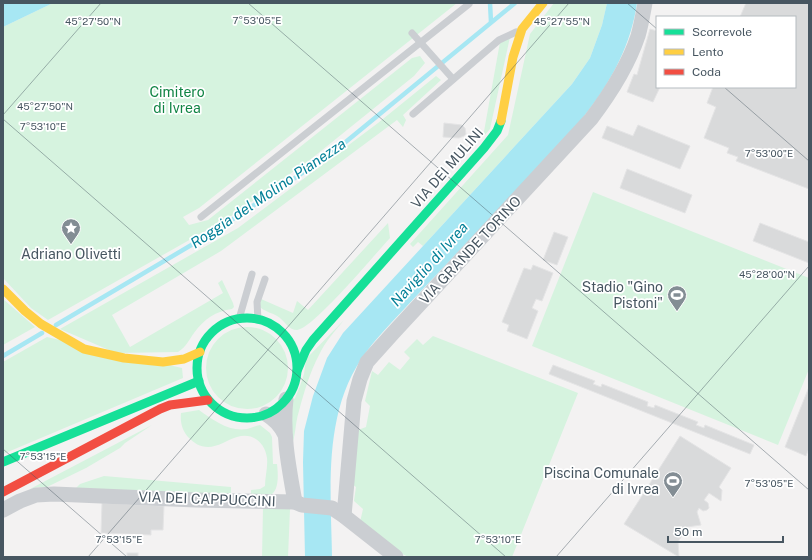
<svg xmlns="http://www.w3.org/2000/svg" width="812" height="560" viewBox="0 0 812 560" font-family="'Public Sans',sans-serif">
  <rect width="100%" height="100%" fill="#f3f2f2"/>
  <g fill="#d6f3df">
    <path d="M53,3h404l-258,205 -16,9 6,8 19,-5 204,-162 8,-2 5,7 -11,13 -103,83 -81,58 -182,103 -17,-12 -28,-30v-251z"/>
    <path d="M554,3h53l-5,22 -12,33 -18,26 -149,162 -5,-4 -5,5 -3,-3 98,-109 22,-101z"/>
    <path d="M510,37l-20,92 -7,8 17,-95z"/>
    <path d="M436,76l5,4 -38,35 3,5 -3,7 -6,-7 -176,131 -109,64 18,32 93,-54 -5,-10 4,-3 11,23 1,4 -2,2c-16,2 -28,10 -38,24 -5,7 -8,14 -16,19l-62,1 -56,-24 178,-101 140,-105z"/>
    <path d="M593,192l216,86v91l-31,76 -246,-99z"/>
    <path d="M388,223l2,15c-14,15 -77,91 -93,92 -8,0 -12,-8 -17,-12 -6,-5 -16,-6 -21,-12l2,-7 32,14 4,-12 11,9z"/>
    <path d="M3,299l32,28 -32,18z"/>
    <path d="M344,320c-9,11 -19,22 -25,35 -9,17 -15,37 -20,56 -4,12 -3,25 -8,36l-3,-41 7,-8 5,-12 4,-12 2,-15z"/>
    <circle cx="247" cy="368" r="41"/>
    <path d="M433,336l145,57 -66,164h-103l-12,-5 -37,-30 3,-13 -9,-8 2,-14 -4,-3 6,-54 8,-3 4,-21 -5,-5 7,-30 6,4 11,-13 11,8 10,-12 -6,-6 13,-13 6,6z"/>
    <path d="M47,337l135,31 1,10 -180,76v-92z"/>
    <path d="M199,410c14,10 30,22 48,19 5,-1 8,-3 13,-4l10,8 2,4 1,27h4c1,9 3,29 -9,32 -5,1 -11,0 -17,0v-6l9,-1 5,-3c0,-9 3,-19 2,-28 -2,-16 -15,-26 -30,-21 -10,3 -19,10 -29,10 -8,0 -14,-4 -19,-9 -7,-7 -9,-16 -8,-25z"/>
    <path d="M152,425l-27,18 -5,5 -34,20 -39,19h-9l-8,2z"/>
    <path d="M104,476l127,11v8l-155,-7 4,-4z"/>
    <path d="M263,508l27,1 -2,48h-26z"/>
  </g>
  <g fill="#a7e7f3">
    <path d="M3,3h50l-50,24z"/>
    <path d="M607,3h30c-12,84 -78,143 -134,201 -37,40 -75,79 -112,119 -8,9 -17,18 -24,28 -45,59 -36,137 -35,206h-27l-2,-95 1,-31 9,-35 14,-38 16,-25 229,-249 18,-26 12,-33z"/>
  </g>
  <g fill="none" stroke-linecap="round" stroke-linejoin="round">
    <g stroke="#a7e7f3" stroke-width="4.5">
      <path d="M490,3l1,19"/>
      <path d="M56,325l159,-94 116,-77 184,-151"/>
      <path d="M3,356l39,-23"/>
    </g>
  </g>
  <g fill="#d9dadb" stroke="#e4e4e5">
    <path d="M746,3h63v186l-73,-28 2,-4 -11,-4 2,-5 -25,-10 12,-31 -9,-4 6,-16h82v-70h-55z"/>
    <path d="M650,29l7,2v56h3l-7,15 -26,-10 7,-18 3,1z"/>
    <path d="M444,123l18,2 3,3 1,6 -2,2 -5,2 -16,-1z"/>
    <path d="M638,125l52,21 -10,23 -78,-31 5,-12 26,10z"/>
    <path d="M627,169l65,26 -7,18 -65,-25z"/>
    <path d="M760,223l49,19v21l-56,-22z"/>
    <path d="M554,232l14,5 -11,28 -14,-5z"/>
    <path d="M533,265l20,8 -11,28 -6,-2 -4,9 6,3 -11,28 -20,-8 2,-6 -7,-3 22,-54 7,2z"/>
    <path d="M553,365l42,16 -2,3 8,3 1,-3 46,18 -1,4 7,2 1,-3 43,17 -2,3 8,3 1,-3 49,20 -4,9 -201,-80z"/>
    <path d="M809,387v61l-3,8 -21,-9z"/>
    <path d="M680,436l51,32 -12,19 3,3 -1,11 -12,-8 -5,7 4,3 1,5 -2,2 -4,1 -4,-3 -2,4 4,13 -14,2 -9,15 1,15 -55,-33z"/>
    <path d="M102,503l62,3 -1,24h-12v5l-50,-2z"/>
    <rect x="127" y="553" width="11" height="4"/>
  </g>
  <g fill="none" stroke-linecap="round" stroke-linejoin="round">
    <g stroke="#cbced2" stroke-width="7">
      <path d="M412,33l41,46"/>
      <path d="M413,114l86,-74 17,-8"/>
      <path d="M201,217l268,-213"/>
      <path d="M239,319l13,-45"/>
      <path d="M258,320l-1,-18 8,-23"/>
    </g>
    <g stroke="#cbced2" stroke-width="15">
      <path d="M286,399c-4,35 3,69 9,103"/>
      <path d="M266,414c9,6 14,11 19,21"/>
      <path d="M3,510l17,-9 16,-6 18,-1 142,6 99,2 7,3 30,3 12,8 52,41"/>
      <path d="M344,516l10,-115 6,-22 7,-17 27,-30 197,-213c19,-25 37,-53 47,-83 3,-10 5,-22 7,-33"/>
    </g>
    <g stroke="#16e098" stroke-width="9">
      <circle cx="247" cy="368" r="50"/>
      <path d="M297,371l9,-21 7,-10 171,-192 13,-17 4,-10"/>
      <path d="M3,462l196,-81"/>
    </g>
    <g stroke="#ffcf43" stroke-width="9">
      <path d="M501,121l12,-64 9,-28 21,-26"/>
      <path d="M3,289l22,22 16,13 43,25 40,9 39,4 21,-3 16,-7"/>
    </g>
    <path stroke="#f24e42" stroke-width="9" d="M3,492l157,-83 10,-4 38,-5"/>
  </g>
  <path fill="none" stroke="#475661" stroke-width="1" stroke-opacity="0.45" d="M248,3l561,487M627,3l30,26M724,87l85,74M3,115l98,-112M3,119l503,438M3,449l124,108M88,557l481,-554M556,557l253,-291"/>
  <defs>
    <g id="sight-pin" transform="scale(1)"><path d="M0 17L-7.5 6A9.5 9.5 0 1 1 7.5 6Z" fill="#838d94" stroke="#fff"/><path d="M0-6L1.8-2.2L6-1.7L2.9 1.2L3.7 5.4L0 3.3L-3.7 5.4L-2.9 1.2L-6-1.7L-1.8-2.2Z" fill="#fff"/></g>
    <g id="stadium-pin" transform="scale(1)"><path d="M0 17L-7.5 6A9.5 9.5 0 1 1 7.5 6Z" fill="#838d94" stroke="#fff"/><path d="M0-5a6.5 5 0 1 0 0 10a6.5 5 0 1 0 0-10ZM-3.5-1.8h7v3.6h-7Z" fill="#fff"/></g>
  </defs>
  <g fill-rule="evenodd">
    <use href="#sight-pin" x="71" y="228"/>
    <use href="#stadium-pin" x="677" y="295"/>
    <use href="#stadium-pin" x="673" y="481"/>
  </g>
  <g text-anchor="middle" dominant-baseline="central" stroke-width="3.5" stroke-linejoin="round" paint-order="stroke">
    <g font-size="14" fill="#108444" stroke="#fff">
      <text x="177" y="92">Cimitero<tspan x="177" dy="16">di Ivrea</tspan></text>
    </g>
    <g font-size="14" fill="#475661" stroke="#fff">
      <text transform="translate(447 168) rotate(-49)">VIA DEI MULINI</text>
      <text transform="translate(470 250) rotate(-47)">VIA GRANDE TORINO</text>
      <text transform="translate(207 499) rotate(2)">VIA DEI CAPPUCCINI</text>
    </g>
    <g font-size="14" fill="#475661" stroke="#fff" text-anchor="end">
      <text x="71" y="254" text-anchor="middle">Adriano Olivetti</text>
      <text x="663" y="287">Stadio "Gino<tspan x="663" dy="16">Pistoni"</tspan></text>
      <text x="659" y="473">Piscina Comunale<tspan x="659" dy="16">di Ivrea</tspan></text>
    </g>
    <g font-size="15" font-style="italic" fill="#048098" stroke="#fff">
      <text transform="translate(268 193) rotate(-34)">Roggia del Molino Pianezza</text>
      <text transform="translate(429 264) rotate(-48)">Naviglio di Ivrea</text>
    </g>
  </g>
  <g font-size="10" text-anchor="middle" fill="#475661" stroke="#fff" stroke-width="3.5" stroke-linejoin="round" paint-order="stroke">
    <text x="257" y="24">7°53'05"E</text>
    <text x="562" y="25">45°27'55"N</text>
    <text x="93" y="25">45°27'50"N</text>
    <text x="45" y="110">45°27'50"N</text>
    <text x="43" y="130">7°53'10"E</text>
    <text x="769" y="157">7°53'00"E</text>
    <text x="767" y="278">45°28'00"N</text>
    <text x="43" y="460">7°53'15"E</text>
    <text x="769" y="487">7°53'05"E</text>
    <text x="119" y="543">7°53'15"E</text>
    <text x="498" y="543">7°53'10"E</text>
  </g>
  <rect width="812" height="560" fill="none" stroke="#475661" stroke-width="8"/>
  <rect x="656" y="16" width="140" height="72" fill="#ffffff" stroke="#b5bbc0"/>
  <rect x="664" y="29" width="20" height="6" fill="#16e098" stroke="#b5bbc0"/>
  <text x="692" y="36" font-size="12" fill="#475661">Scorrevole</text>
  <rect x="664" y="49" width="20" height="6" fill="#ffcf43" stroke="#b5bbc0"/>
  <text x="692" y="56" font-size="12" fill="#475661">Lento</text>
  <rect x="664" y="69" width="20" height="6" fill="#f24e42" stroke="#b5bbc0"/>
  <text x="692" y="76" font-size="12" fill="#475661">Coda</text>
  <path d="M668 536v6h115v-6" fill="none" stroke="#475661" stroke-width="2"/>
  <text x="674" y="536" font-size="12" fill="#475661" stroke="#ffffff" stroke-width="3" paint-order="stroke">50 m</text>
</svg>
